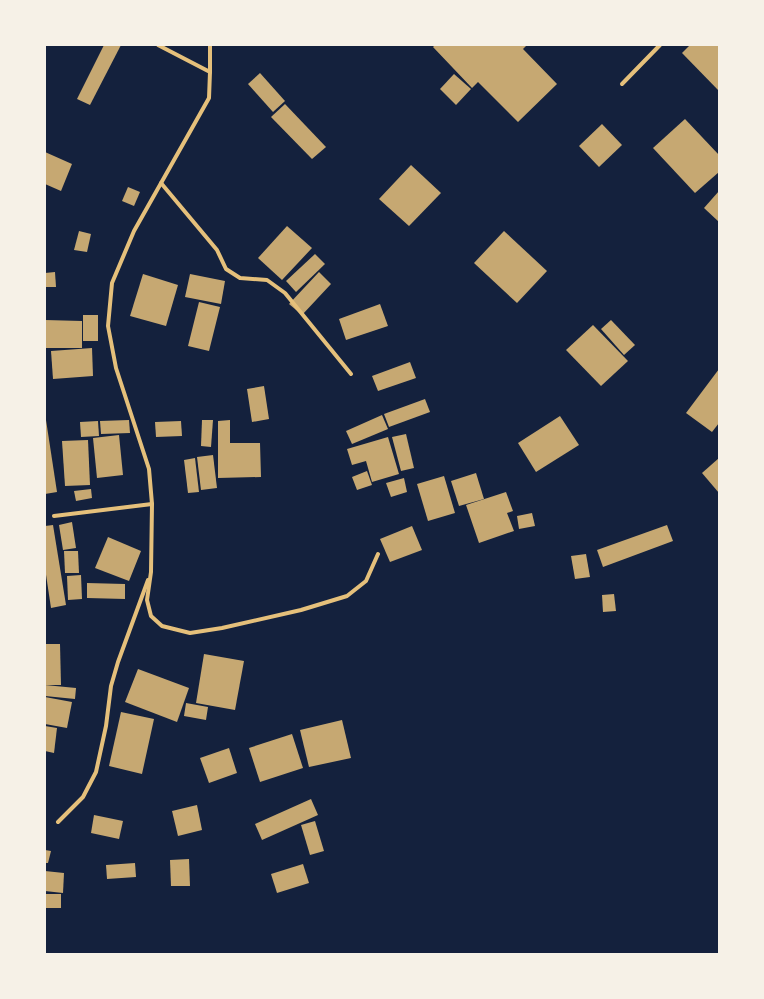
<svg xmlns="http://www.w3.org/2000/svg" width="764" height="999" viewBox="0 0 764 999" font-family="Karla,sans-serif">
  <rect width="100%" height="100%" fill="#14213d"/>
  <g fill="#c6a872">
    <path d="M104,45h17l-31,60 -13,-6z"/>
    <path d="M435,45h92l-4,4 34,35 -39,38 -40,-40 -6,6 -39,-41z"/>
    <path d="M690,45h29v46l-37,-38z"/>
    <path d="M260,73l25,28 -12,11 -25,-28z"/>
    <path d="M454,74l17,15 -15,16 -16,-16z"/>
    <path d="M285,104l41,43 -14,12 -41,-42z"/>
    <path d="M685,119l34,36v17l-24,21 -42,-45z"/>
    <path d="M602,124l20,21 -23,22 -20,-21z"/>
    <path d="M45,152l27,12 -11,27 -16,-7z"/>
    <path d="M411,165l30,28 -32,33 -30,-27z"/>
    <path d="M128,187l12,5 -6,14 -12,-5z"/>
    <path d="M719,191v31l-15,-14z"/>
    <path d="M287,226l25,22 -30,32 -24,-22z"/>
    <path d="M79,231l12,3 -4,18 -13,-2z"/>
    <path d="M504,231l43,40 -30,32 -43,-40z"/>
    <path d="M315,254l10,10 -29,28 -10,-11z"/>
    <path d="M55,272l1,15h-11v-14z"/>
    <path d="M319,272l12,12 -29,31 -13,-11z"/>
    <path d="M143,274l35,11 -12,41 -36,-10z"/>
    <path d="M190,274l35,7 -4,23 -36,-7z"/>
    <path d="M199,302l21,5 -11,44 -21,-5z"/>
    <path d="M380,304l8,22 -42,14 -7,-21z"/>
    <rect x="83" y="315" width="15" height="26"/>
    <path d="M45,320l37,1v27h-37z"/>
    <path d="M611,320l24,25 -11,10 -23,-26z"/>
    <path d="M593,325l35,36 -27,25 -35,-36z"/>
    <path d="M92,348l1,28 -40,3 -2,-28z"/>
    <path d="M410,362l6,16 -38,13 -6,-15z"/>
    <path d="M719,369v54l-7,9 -26,-19z"/>
    <path d="M264,386l5,33 -17,3 -5,-33z"/>
    <path d="M425,399l5,13 -41,15 -5,-13z"/>
    <path d="M382,415l6,14 -36,15 -6,-13z"/>
    <path d="M560,416l19,29 -43,27 -18,-29z"/>
    <path d="M45,420h1l11,72 -12,2z"/>
    <path d="M129,420l1,13 -29,1 -1,-13z"/>
    <path d="M202,420h11l-2,27 -10,-1z"/>
    <path d="M230,420v23h30l1,34 -43,1v-57z"/>
    <path d="M98,421l1,15 -18,1 -1,-15z"/>
    <path d="M181,421l1,15 -26,1 -1,-15z"/>
    <path d="M406,434l8,34 -13,3 -9,-34z"/>
    <path d="M119,435l4,40 -26,3 -4,-40z"/>
    <path d="M388,437l11,37 -27,8 -6,-21 -14,4 -5,-16z"/>
    <path d="M88,440l2,45 -25,1 -3,-45z"/>
    <path d="M213,455l4,33 -16,2 -4,-33z"/>
    <path d="M195,458l4,34 -11,1 -4,-33z"/>
    <path d="M719,458v35l-17,-20z"/>
    <path d="M367,471l5,14 -15,5 -5,-13z"/>
    <path d="M476,473l8,26 -25,7 -8,-25z"/>
    <path d="M444,476l11,37 -27,8 -11,-37z"/>
    <path d="M404,478l3,14 -16,5 -5,-14z"/>
    <path d="M91,489l1,9 -16,3 -2,-10z"/>
    <path d="M506,492l7,19 -6,2 7,18 -35,12 -13,-38z"/>
    <path d="M532,513l3,13 -16,3 -2,-13z"/>
    <path d="M72,522l4,26 -13,2 -4,-25z"/>
    <path d="M53,525l13,80 -15,3 -6,-40v-42z"/>
    <path d="M667,525l6,16 -70,26 -6,-17z"/>
    <path d="M412,526l10,24 -32,12 -10,-23z"/>
    <path d="M108,537l33,14 -12,30 -34,-13z"/>
    <path d="M64,551h14l1,22h-14z"/>
    <path d="M586,554l4,23 -15,2 -4,-23z"/>
    <path d="M81,575l1,24 -14,1 -1,-24z"/>
    <path d="M87,583l38,1v15l-38,-1z"/>
    <path d="M614,594l2,17 -13,1 -1,-17z"/>
    <path d="M45,644h15l1,41h-16z"/>
    <path d="M204,654l40,7 -9,49 -39,-7z"/>
    <path d="M138,669l51,19 -12,34 -52,-20z"/>
    <path d="M45,685l31,3 -1,11 -30,-3z"/>
    <path d="M45,697l27,5 -5,26 -22,-4z"/>
    <path d="M186,703l22,4 -2,13 -22,-4z"/>
    <path d="M121,712l33,7 -12,55 -33,-8z"/>
    <path d="M342,720l9,38 -42,9 -9,-37z"/>
    <path d="M45,726l12,2 -3,25 -9,-2z"/>
    <path d="M292,734l11,34 -43,14 -11,-34z"/>
    <path d="M229,748l8,25 -28,10 -9,-25z"/>
    <path d="M311,799l7,16 -56,25 -7,-16z"/>
    <path d="M197,805l5,25 -24,6 -6,-25z"/>
    <path d="M94,815l29,6 -4,18 -28,-6z"/>
    <path d="M315,821l9,30 -14,4 -9,-30z"/>
    <path d="M45,850l6,1 -3,12h-3z"/>
    <path d="M189,859l1,27h-19l-1,-26z"/>
    <path d="M135,863l1,14 -29,2 -1,-14z"/>
    <path d="M303,864l6,19 -32,10 -6,-19z"/>
    <path d="M45,871l19,2 -1,20 -18,-2z"/>
    <rect x="45" y="894" width="16" height="14"/>
  </g>
  <g fill="none" stroke-linecap="round" stroke-linejoin="round">
    <g stroke="#e5c07b" stroke-width="4">
      <path d="M158,45l52,27"/>
      <path d="M210,45v27l-1,26 -75,133 -22,52 -4,43 8,42 33,101 3,35 -1,68 -4,28 4,16 11,10 28,7 32,-5 79,-18 46,-14 19,-15 12,-27"/>
      <path d="M622,84l38,-39"/>
      <path d="M161,183l56,67 9,19 14,9 27,2 18,13 66,81"/>
      <path d="M54,516l98,-12"/>
      <path d="M58,822l25,-25 13,-25 10,-46 5,-40 7,-24 30,-82"/>
    </g>
  </g>
  <rect width="764" height="999" fill="none" stroke="#f6f1e7" stroke-width="92"/>
</svg>
